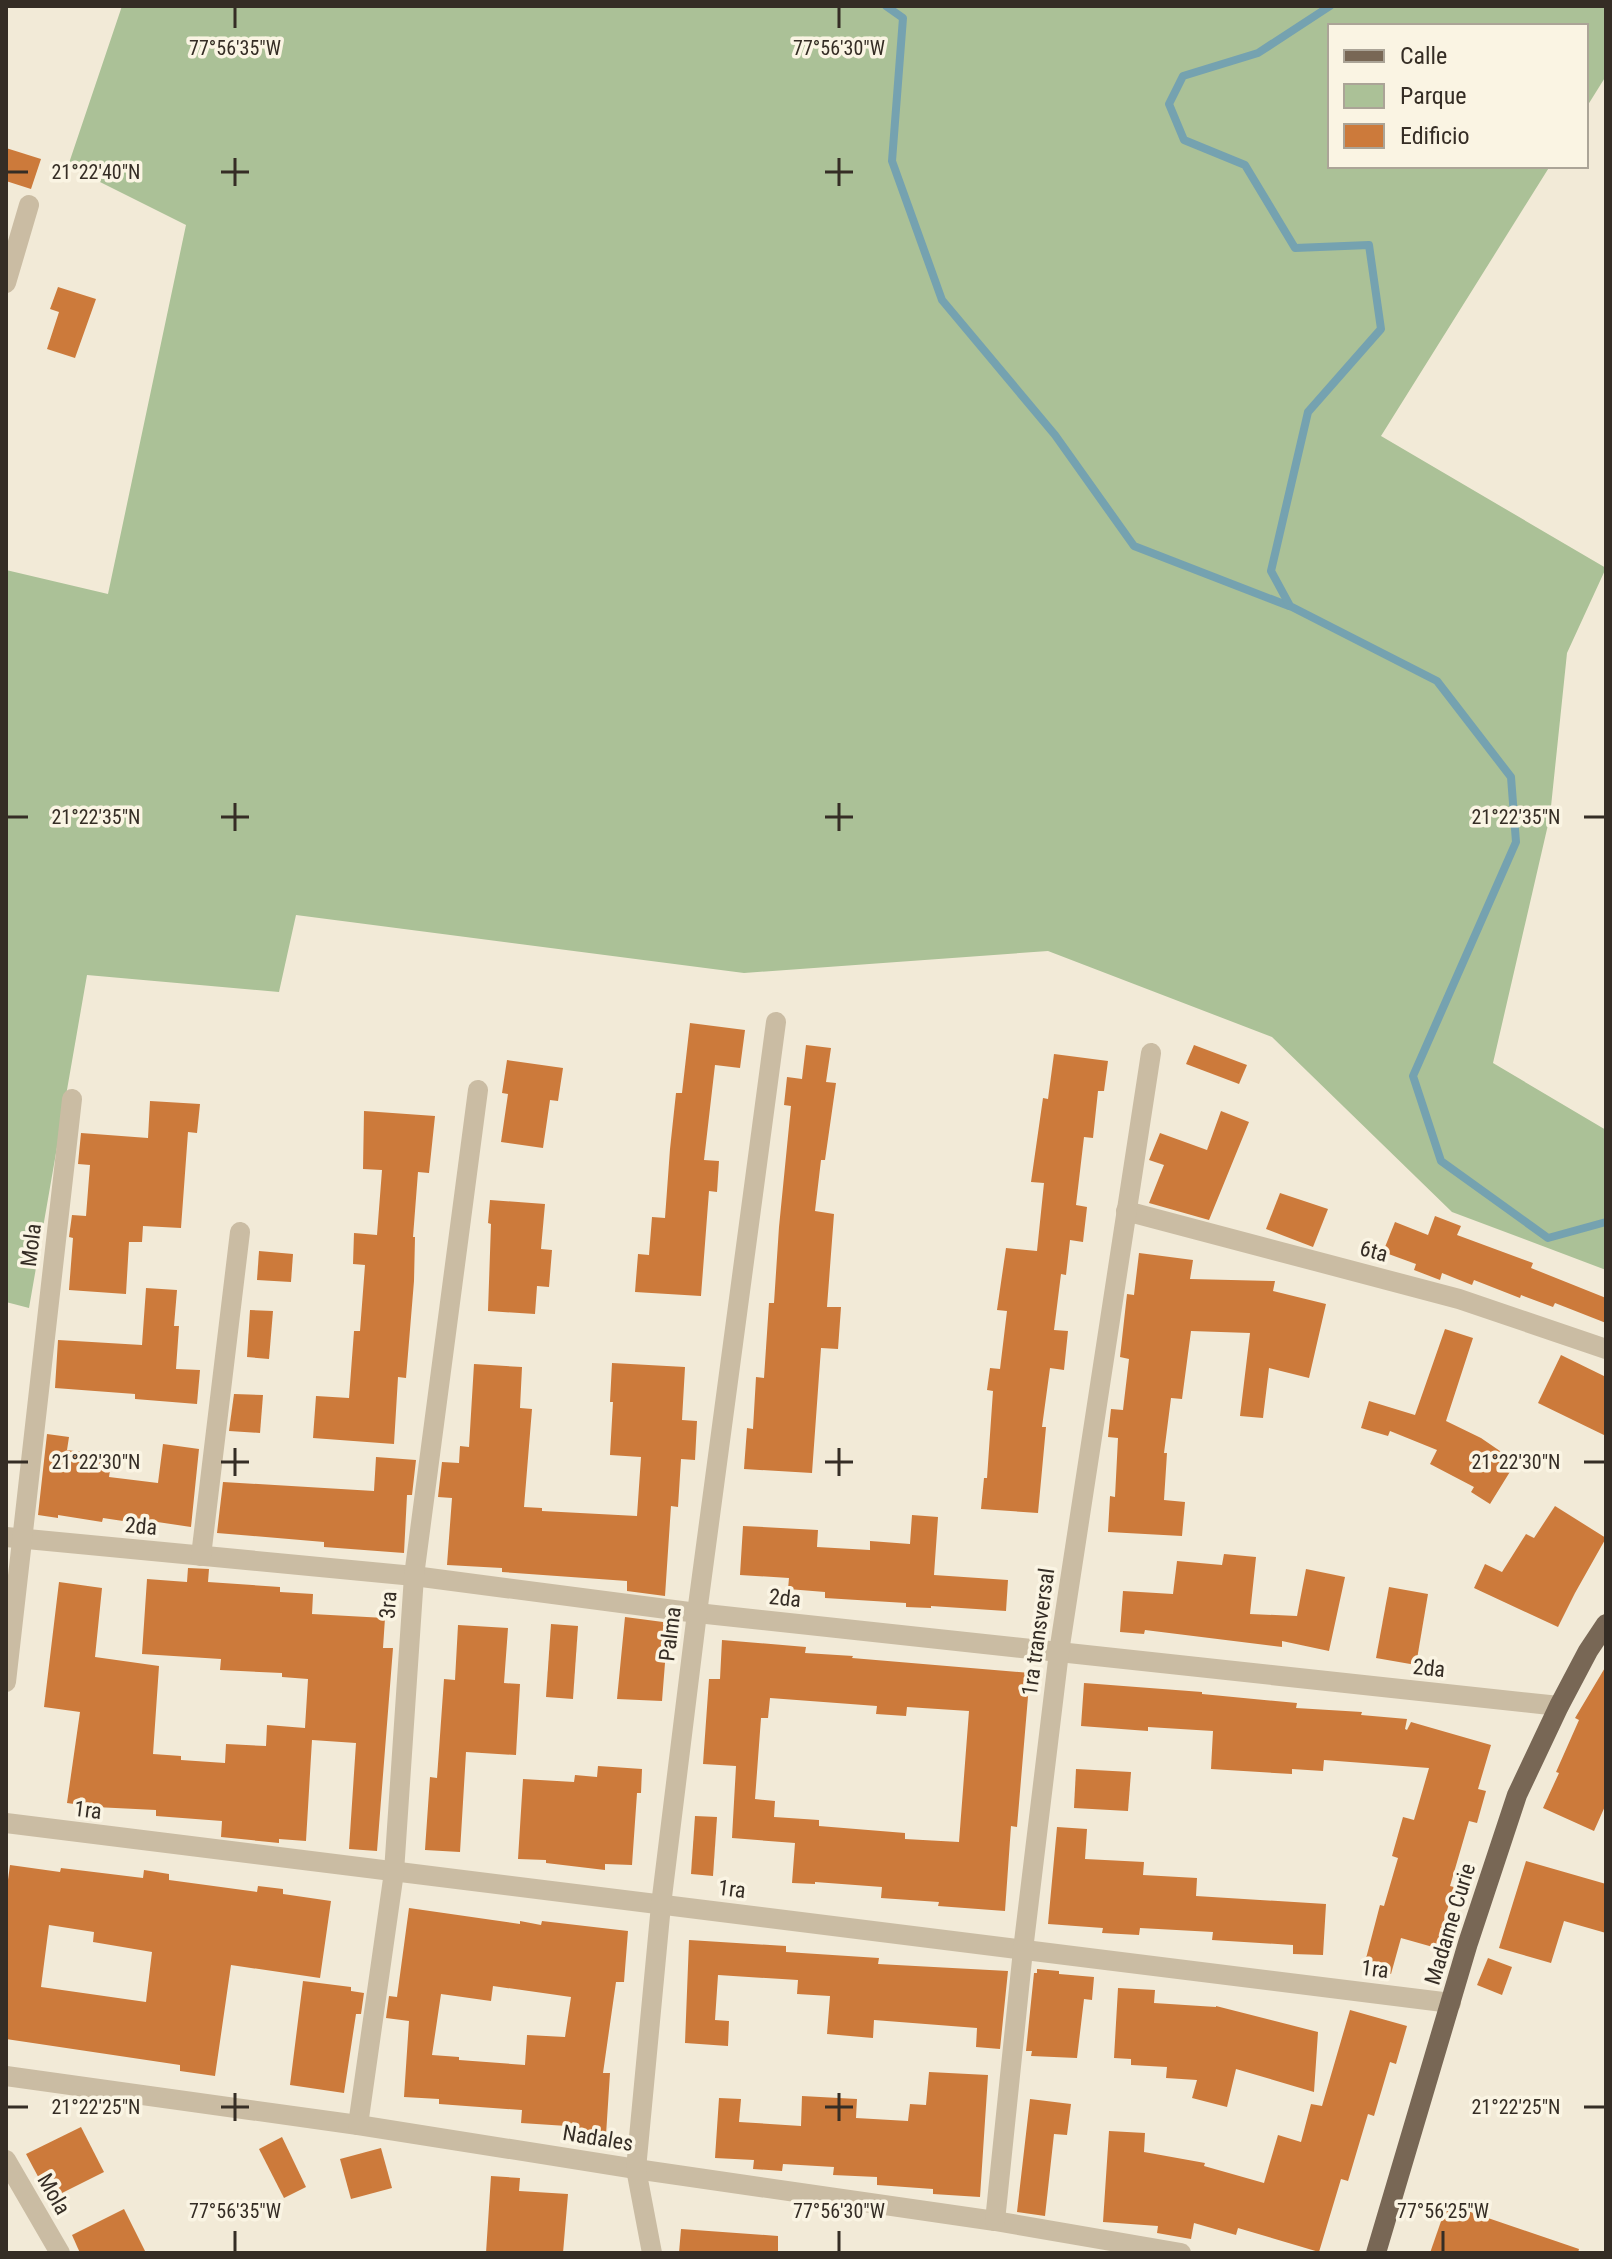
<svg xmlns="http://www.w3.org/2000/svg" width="1612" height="2259" viewBox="0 0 1612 2259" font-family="'Roboto Condensed',sans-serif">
  <rect width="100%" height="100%" fill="#f2ead7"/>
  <path fill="#abc197" d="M122,6h1484v70l-20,32v-82h-256v140h220l-169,270 225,132 -39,85 -17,163 -57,247 113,67v140l-154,-58 -180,-175 -224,-86 -304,22 -448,-58 -17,77 -192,-17 -58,333 -23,-6v-732l102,24 78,-369 -118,-59z"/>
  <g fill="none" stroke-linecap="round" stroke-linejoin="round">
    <g stroke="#75a2b0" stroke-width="8">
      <path d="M886,6l17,12 -11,143 50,139 113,135 79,111 155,60"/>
      <path d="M1330,6l-72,47 -75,23 -14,28 15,36 61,25 50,83 74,-3 12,84 -73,83 -37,159 19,35 147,75 74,96 5,65 -103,234 28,85 107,77 58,-16"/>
    </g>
  </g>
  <g fill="#cc7a3b" fill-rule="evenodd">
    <path d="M6,148l35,11 -10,30 -25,-8z"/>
    <path d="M58,287l38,12 -21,59 -28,-9 12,-37 -9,-3z"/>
    <path d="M690,1023l55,7 -5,38 -25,-3 -11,95 15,1 -2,31 -8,-1 -8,105 -66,-4 3,-38 11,1 3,-38 13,1 5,-69 6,-56h6z"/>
    <path d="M806,1045l25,3 -5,34 10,1 -11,77h-4l-6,51 19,3 -7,93h14l-3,42 -17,-1 -9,125 -68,-4 3,-41 6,1 3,-52 8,1 5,-75h5l5,-76 12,-121 -7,-1 3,-28 15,2z"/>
    <path d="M1194,1045l53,20 -8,19 -53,-20z"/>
    <path d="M1054,1054l54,7 -4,30h-6l-5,47 -9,-1 -8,68 11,2 -4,35 -13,-2 -4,35 -5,-1 -7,56 14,1 -4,39 -14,-2 -8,59h4l-8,86 -57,-4 3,-31h3l6,-87 -6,-1 3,-22 10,1 7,-58 -10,-1 9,-62 31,3 7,-68 -13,-1 12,-84 5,1z"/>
    <path d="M507,1060l56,8 -5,33 -8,-1 -7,48 -42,-6 7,-48 -6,-1z"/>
    <path d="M150,1101l50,3 -3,29 -9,-1 -7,96 -38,-2 -1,16h-13l-3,52 -57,-4 4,-52 -4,-1 3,-22 14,1 4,-51 -12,-1 3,-31 67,5z"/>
    <path d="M364,1111l71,5 -6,57 -11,-1 -5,65h2l-1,44 -8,97 -8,-1 -4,67 -81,-6 3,-42 33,2 5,-67h6l5,-66 -12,-1 1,-31 23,2 5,-65 -19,-1z"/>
    <path d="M1221,1111l28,11 -40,98 -60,-17 15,-38 -15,-5 11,-27 47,17z"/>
    <path d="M1280,1193l48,16 -15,38 -47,-18z"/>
    <path d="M490,1200l55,4 -4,45 11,1 -3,37 -12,-1 -2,28 -47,-3 3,-87 -3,-1z"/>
    <path d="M1435,1216l26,10 -4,9 76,28 -2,5 75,30v25l-51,-20 -2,4 -32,-12 -1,3 -46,-18 -2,5 -30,-12 -2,7 -26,-10 2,-6 -33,-12 12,-30 33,13z"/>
    <path d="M259,1251l34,3 -2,28 -34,-2z"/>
    <path d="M1139,1253l54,7 -3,19 85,2 -2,10 53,13 -17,74 -40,-10 -6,50 -23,-2 10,-83 -59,-2 -9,68 -11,-1 -7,55h3l-3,47 21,2 -3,34 -74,-4 2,-36 5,1 3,-59 -10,-1 3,-28 12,1 6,-51 -9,-2 7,-63 7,1z"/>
    <path d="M146,1288l31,2 -3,36h5l-3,43 24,1 -3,34 -62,-5v-5l-80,-6 3,-48 84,5z"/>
    <path d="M250,1310l23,1 -4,48 -22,-2z"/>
    <path d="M1445,1329l28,9 -27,83 35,17 35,24 -26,42 -19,-12 3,-5 -44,-23 7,-14 -47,-19 -2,5 -27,-8 8,-27 46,14z"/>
    <path d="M1561,1355l45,22v59l-68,-33z"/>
    <path d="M612,1363l73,4 -3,53 15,1 -2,39 -14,-1 -3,48 -7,-1 -6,90 -38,-5v-10l-125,-9v-4l-55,-3 5,-67 -14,-1 4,-35 17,1 1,-17 9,1 5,-83 48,3 -2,41 12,1 -8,98 18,1v3l95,5 4,-59 -31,-2 3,-53h-3z"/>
    <path d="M234,1394l29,1 -3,38 -31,-2z"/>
    <path d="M47,1434l22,3 -2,13 45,6 -3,21 49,6 5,-39 36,5 -8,78 -47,-7 -1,4 -40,-6 -1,4 -44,-7v3l-20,-3z"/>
    <path d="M376,1457l40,3 -4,35h-5l-3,58 -80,-6v-5l-107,-9 6,-51 151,9z"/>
    <path d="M1555,1506l51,32 -31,55 -17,34 -84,-39 11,-24 17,8 24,-38 8,4z"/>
    <path d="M912,1515l26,2 -4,58 74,5 -2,31 -75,-5v2l-25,-1v-4l-81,-5v-6l-37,-3 1,-11 -49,-3 3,-49 75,4 -1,17 53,3v-9l40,3z"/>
    <path d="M1224,1554l32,3 -6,57 47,2 9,-47 39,8 -16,74 -47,-10v6l-137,-17 -1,4 -24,-2 3,-41 50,3 4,-33 45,4z"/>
    <path d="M188,1568l21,1 -1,13 72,5v5l33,2 -1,20 73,4 -2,30h10l-16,203 -28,-2 7,-106 -44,-3 -6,101 -27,-2v4l-58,-6 1,-16 -66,-5v-6l-61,-3 -28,-4 13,-91 -36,-5 15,-125 43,6 -7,69 64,9 -6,88 28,2v4l44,3 1,-19 40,2 1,-21 38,3 3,-49 -26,-2v-4l-62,-3 1,-11 -79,-5 5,-75 40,3z"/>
    <path d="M1389,1587l39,7 -12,71 -40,-7z"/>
    <path d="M625,1617l38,5v3h5l-6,76 -45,-2z"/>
    <path d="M551,1624l27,2 -5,73 -27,-2z"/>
    <path d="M458,1625l50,3 -4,55 16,1 -4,71 -50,-3 -6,100 -35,-2 5,-73 7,1 7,-99 11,1z"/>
    <path d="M722,1640l84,7 -1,6 48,3 -1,2 178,15 -13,154 -6,-1 -6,85 -67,-5 1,-4 -58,-4 1,-11 -67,-5v2l-23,-1 3,-40 -63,-5 4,-72 -33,-2 6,-85h11zM770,1698l107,8 -1,8 30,2 1,-9 62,4 -10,131 -54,-3v-6l-86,-7v-6l-45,-3 1,-16 -20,-2 6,-81h7z"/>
    <path d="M1606,1666v138l-12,27 -51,-23 16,-35 -3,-1 23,-52 -4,-2z"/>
    <path d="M1084,1683l118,9v2l95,9 -1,5 66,4 -1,3 46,4 -2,10 2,1 4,-8 80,23 -13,44 8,2 -9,32 -8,-2 -19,65 4,1 -11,37 4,1 -7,24 -39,-11 -10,36 -27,-8 16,-61 4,1 14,-48 -6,-2 11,-39 11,3 15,-52 -105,-8 -1,11 -31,-2v5l-81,-5 2,-38 -65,-4v4l-67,-5z"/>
    <path d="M598,1766l44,3 -1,24h-4l-5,72 -27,-1v6l-59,-7v-3l-28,-1 5,-80 51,3 1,-7 22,2z"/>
    <path d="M1076,1769l55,3 -3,39 -54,-3z"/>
    <path d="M695,1816l22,1 -4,59 -22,-2z"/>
    <path d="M1057,1827l30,2 -2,30 59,3 -1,13 54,3 -1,18 130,8 -3,51 -30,-1v-9l-81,-5 1,-8 -73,-4 -1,7 -37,-2 1,-5 -55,-4z"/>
    <path d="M1526,1861l80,23v49l-42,-12 -13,42 -52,-15z"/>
    <path d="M10,1865l50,7 1,-4 82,10 1,-8 25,4v6l88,12 1,-6 25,3v5l48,7 -11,77 -89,-13 -16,111 -35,-5v-6l-174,-26v-144zM49,1925l45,7 -1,10 59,10 -6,50 -105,-15z"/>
    <path d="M409,1908l111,16v-3l21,4 1,-4 86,10 -4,51h-8l-13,91h7l-4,62 -39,-3v-6l-46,-3 1,-13 -83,-6v-5l-35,-2 5,-76 -23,-3 3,-22 8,1zM493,1986l78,11 -6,40 -38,-2 -2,30 -66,-5v-3l-27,-2 9,-61 50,7z"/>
    <path d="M689,1940l97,6v6l93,6 -1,6 130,7 -8,78 -24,-2 1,-19 -103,-8 -1,18 -46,-4 3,-38 -33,-2 1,-14 -80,-5 -3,45 14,1 -1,25 -43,-3z"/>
    <path d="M1488,1958l24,9 -10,28 -25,-10z"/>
    <path d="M1037,1969l22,2v3l35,3 -2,23 -8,-1 -7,59 -46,-2 1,-5h-6l8,-78h3z"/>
    <path d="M303,1981l48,6v4l13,2 -3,21h-5l-12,79 -54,-8z"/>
    <path d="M1118,1988l37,2 -1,13 62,4v-1l102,26 -4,60 -78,-23 -9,38 -35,-9 5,-18 -31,-2 1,-11 -36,-2v-6l-17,-1z"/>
    <path d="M1350,2010l57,16 -11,38 -6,-2 -16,54 -6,-2 -20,67 -7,-2 -22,73 -81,-24 -2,7 -42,-12 -3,16 -34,-6 1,-7 -55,-4 6,-91 36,2 -1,19 61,11 -1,3 60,17 14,-48 23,7 10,-38 11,2z"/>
    <path d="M929,2072l59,3 -8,122 -47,-3v-5l-56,-4v-8l-44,-2 1,-8 -51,-3 -1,7 -29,-2 1,-9 -39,-2 4,-60 22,1 -2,23 62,4 1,-30 55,3 -1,19 52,3 2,-17 16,1z"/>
    <path d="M1030,2099l41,5 -4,31 -13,-1 -9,82 -28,-4z"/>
    <path d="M81,2127l23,45 -54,27 -24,-45z"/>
    <path d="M282,2137l24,50 -22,11 -25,-49z"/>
    <path d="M381,2148l11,40 -41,11 -11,-40z"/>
    <path d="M491,2176l29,2 -1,13 49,3 -5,59h-77z"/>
    <path d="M1447,2204l132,45 -1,4h-148z"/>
    <path d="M124,2209l22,44h-66l-8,-18z"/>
    <path d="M681,2229l97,7v17h-99z"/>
  </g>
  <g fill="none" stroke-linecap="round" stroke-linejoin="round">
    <g stroke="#cabca3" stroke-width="20">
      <path d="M6,283l23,-78"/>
      <path d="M1126,1211l333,88 147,50"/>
      <path d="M6,1537l408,39 283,37 862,93"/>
      <path d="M201,1556l39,-324"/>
      <path d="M6,1682l66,-583"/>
      <path d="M6,1823l1445,180"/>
      <path d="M6,2076l352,49 278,44 359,52 186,32"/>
      <path d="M358,2125l36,-253 20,-296 64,-486"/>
      <path d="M6,2160l54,93"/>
      <path d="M995,2221l28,-271 36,-298 92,-599"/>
      <path d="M652,2253l-16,-84 25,-264 36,-292 79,-591"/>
    </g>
    <path stroke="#786755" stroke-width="20" d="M1376,2253l92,-310 49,-148 42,-89 29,-55 18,-27"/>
  </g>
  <path fill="none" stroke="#352d25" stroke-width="3" d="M235,8v20M839,8v20M235,158v28M839,158v28M8,172h20M221,172h28M825,172h28M235,803v28M839,803v28M8,817h20M221,817h28M825,817h28M1584,817h20M235,1448v28M839,1448v28M8,1462h20M221,1462h28M825,1462h28M1584,1462h20M235,2093v28M839,2093v28M8,2107h20M221,2107h28M825,2107h28M1584,2107h20M235,2231v20M839,2231v20M1443,2231v20"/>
  <g text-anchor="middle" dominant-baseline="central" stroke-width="7" stroke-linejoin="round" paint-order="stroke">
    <g font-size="22" fill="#352d25" stroke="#faf4e3">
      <text transform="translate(31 1245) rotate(-83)">Mola</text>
      <text transform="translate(1374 1251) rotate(15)">6ta</text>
      <text transform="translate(141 1526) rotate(5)">2da</text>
      <text transform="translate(785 1598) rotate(6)">2da</text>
      <text transform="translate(388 1605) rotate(-86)">3ra</text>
      <text transform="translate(1038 1632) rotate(-82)">1ra transversal</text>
      <text transform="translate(670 1634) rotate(-83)">Palma</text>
      <text transform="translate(1429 1668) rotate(6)">2da</text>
      <text transform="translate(88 1810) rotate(7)">1ra</text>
      <text transform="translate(732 1889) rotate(7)">1ra</text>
      <text transform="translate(1450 1924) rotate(-73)">Madame Curie</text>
      <text transform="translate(1375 1969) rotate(7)">1ra</text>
      <text transform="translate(598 2138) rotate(9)">Nadales</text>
      <text transform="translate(54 2194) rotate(60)">Mola</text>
    </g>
  </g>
  <g font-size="20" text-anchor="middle" fill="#352d25" stroke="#faf4e3" stroke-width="7" stroke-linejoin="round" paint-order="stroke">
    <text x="235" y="55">77°56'35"W</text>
    <text x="839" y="55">77°56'30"W</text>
    <text x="96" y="179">21°22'40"N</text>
    <text x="96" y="824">21°22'35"N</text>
    <text x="1516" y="824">21°22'35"N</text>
    <text x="96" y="1469">21°22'30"N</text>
    <text x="1516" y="1469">21°22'30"N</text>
    <text x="96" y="2114">21°22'25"N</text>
    <text x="1516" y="2114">21°22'25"N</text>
    <text x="235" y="2218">77°56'35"W</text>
    <text x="839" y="2218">77°56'30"W</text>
    <text x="1443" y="2218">77°56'25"W</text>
  </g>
  <rect width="1612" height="2259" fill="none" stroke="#352d25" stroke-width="16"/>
  <rect x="1328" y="24" width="260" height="144" fill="#faf4e3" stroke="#aba497" stroke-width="2"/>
  <rect x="1344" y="50" width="40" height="12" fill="#786755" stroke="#aba497" stroke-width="2"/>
  <text x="1400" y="64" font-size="24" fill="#352d25">Calle</text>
  <rect x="1344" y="84" width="40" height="24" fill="#abc197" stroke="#aba497" stroke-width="2"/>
  <text x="1400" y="104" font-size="24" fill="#352d25">Parque</text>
  <rect x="1344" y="124" width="40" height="24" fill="#cc7a3b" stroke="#aba497" stroke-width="2"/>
  <text x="1400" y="144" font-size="24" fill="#352d25">Edificio</text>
</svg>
